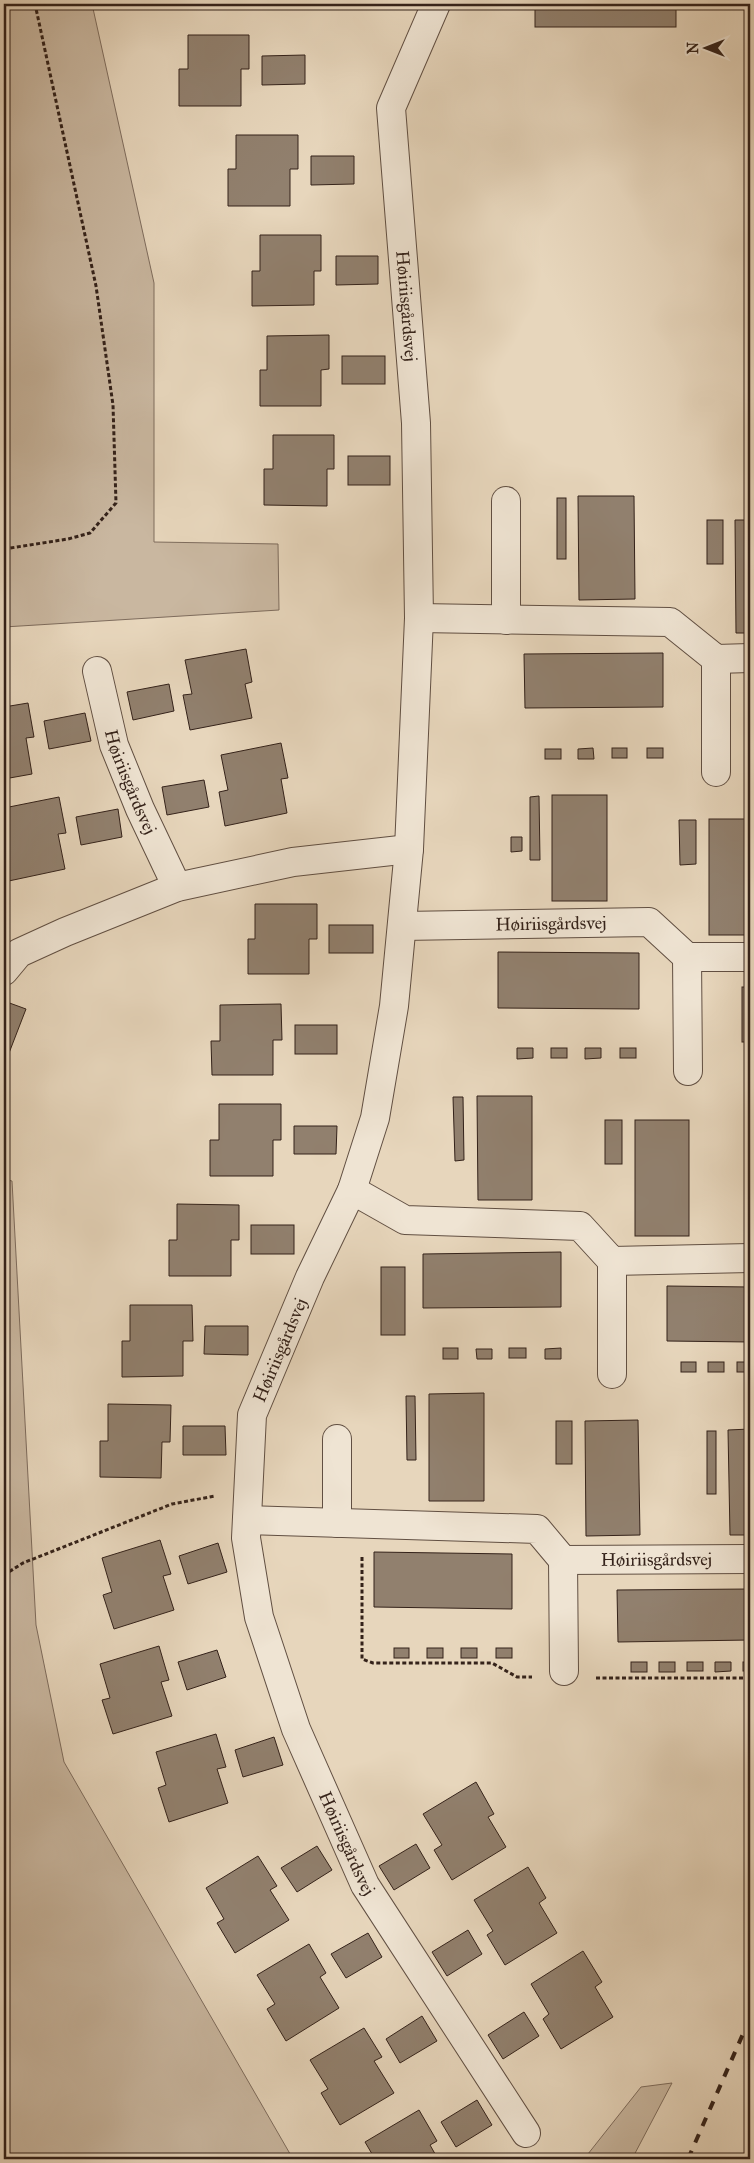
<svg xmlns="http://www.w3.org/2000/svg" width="754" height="2163" viewBox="0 0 754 2163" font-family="'IM FELL Great Primer',serif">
  <rect width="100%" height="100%" fill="#e7d6bc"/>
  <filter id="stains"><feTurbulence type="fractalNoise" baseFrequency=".004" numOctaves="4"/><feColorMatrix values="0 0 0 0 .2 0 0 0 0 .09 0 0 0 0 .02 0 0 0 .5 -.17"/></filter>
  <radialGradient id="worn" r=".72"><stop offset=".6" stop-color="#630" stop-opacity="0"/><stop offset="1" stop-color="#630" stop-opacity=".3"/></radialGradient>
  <g fill="#c9b7a0" stroke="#7e6c5d">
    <path d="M4,4h88l62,279v259l124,2 1,66 -275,17z"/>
    <path d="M4,1179l8,2 24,444 28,137 229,397h-289z"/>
    <path d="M672,2083l-40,76h-48l57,-72z"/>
  </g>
  <g fill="#91806e" stroke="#34221a">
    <path d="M151,4h63v2l-63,1z"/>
    <rect x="535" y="4" width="141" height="23"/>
    <path d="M188,35h61v34h-8v37h-62v-37h9z"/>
    <path d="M305,55v29l-43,1v-29z"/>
    <path d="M236,135h62v34h-8v37h-62v-37h8z"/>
    <path d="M311,156h43v28l-43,1z"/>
    <path d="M260,235h61v36h-7v34l-62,1v-35h8z"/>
    <path d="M336,256h42v28l-42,1z"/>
    <path d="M329,335v34l-8,1v36h-61v-36h7v-34z"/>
    <rect x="342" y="356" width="43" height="28"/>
    <path d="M273,435h61v34h-7v37l-63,-1v-36h9z"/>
    <rect x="348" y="456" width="42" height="29"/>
    <path d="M578,496h56l1,103 -56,1z"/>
    <rect x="557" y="498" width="9" height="61"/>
    <rect x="707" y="520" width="16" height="44"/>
    <path d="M735,520h15v113h-14z"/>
    <path d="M246,649l6,33 -7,2 7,34 -62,12 -7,-35 9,-1 -7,-34z"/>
    <path d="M663,653v54l-138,1 -1,-54z"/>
    <path d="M169,684l5,27 -41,9 -6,-28z"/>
    <path d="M28,703l6,34 -8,1 6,36 -28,5v-72z"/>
    <path d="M85,713l6,28 -42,8 -5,-28z"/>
    <path d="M281,743l7,35 -7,1 6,34 -62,13 -6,-34 9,-2 -7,-35z"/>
    <path d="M593,748l1,11h-16v-10z"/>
    <rect x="612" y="748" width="15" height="10"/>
    <rect x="647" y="748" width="16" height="10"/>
    <rect x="545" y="749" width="16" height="10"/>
    <path d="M204,780l5,27 -42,8 -5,-28z"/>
    <rect x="552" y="795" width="55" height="106"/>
    <path d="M539,796l1,64h-10v-63z"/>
    <path d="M59,797l7,36 -8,1 7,35 -61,13v-37h1l-1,-37z"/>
    <path d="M118,809l4,28 -41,8 -5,-28z"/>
    <rect x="709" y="819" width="41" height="116"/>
    <path d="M679,820h17v44l-16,1z"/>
    <path d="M511,837h11v14l-11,1z"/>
    <path d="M255,904h62v35h-8v35h-61v-35h7z"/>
    <rect x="329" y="925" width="44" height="28"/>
    <path d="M498,952l141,1v56l-141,-1z"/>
    <rect x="742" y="987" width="8" height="55"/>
    <path d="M4,1001l22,8 -22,57z"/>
    <path d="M281,1004l1,36h-9v35h-61l-1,-34h9v-36z"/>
    <rect x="295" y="1025" width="42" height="29"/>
    <path d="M517,1048h16v10l-16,1z"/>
    <rect x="551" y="1048" width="16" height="10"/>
    <path d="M585,1048h16v10l-16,1z"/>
    <rect x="620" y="1048" width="16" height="10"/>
    <path d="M477,1096h55v104h-54z"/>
    <path d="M453,1097h10l1,63 -9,1z"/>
    <path d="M219,1104h62v36h-8v36h-63v-36h9z"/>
    <rect x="605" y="1120" width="17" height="44"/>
    <rect x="635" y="1120" width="54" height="116"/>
    <path d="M294,1126h43l-1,28h-42z"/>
    <path d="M177,1204l62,1v35h-8v36h-62v-36h8z"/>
    <rect x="251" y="1225" width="43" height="29"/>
    <path d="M561,1252v55l-138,1v-54z"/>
    <rect x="381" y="1267" width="24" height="68"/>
    <path d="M667,1286l83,1v55l-83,-1z"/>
    <path d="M130,1305h62l1,36h-10v35l-61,1v-36h8z"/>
    <path d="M205,1326h43v29l-44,-1z"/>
    <rect x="443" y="1348" width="15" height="11"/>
    <rect x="509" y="1348" width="17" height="10"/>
    <path d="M561,1348v11h-16v-10z"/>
    <path d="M476,1349h16v10h-15z"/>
    <rect x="681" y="1362" width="15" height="10"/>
    <rect x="708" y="1362" width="16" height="10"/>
    <rect x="737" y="1362" width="13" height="10"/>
    <path d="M484,1393v108h-55v-107z"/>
    <path d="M406,1396h9l1,64h-9z"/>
    <path d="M108,1404l63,1 -1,37h-8l-1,36 -61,-1v-36h8z"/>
    <path d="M638,1420l2,115 -54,1 -1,-115z"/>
    <rect x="556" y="1421" width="16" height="43"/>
    <path d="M183,1426h42l1,29h-43z"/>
    <path d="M750,1429v106h-20l-2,-105z"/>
    <rect x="707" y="1431" width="9" height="63"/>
    <path d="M160,1540l11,34 -8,2 11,34 -60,19 -11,-34 9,-3 -10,-34z"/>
    <path d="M218,1543l9,29 -39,12 -9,-28z"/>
    <path d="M374,1552l138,2v55l-138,-2z"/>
    <path d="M750,1589v51l-132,2 -1,-52z"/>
    <path d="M159,1646l10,34 -8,2 11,34 -59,18 -11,-34 8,-2 -10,-34z"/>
    <rect x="394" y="1648" width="15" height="10"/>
    <rect x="427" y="1648" width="16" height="10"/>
    <rect x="461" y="1648" width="16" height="10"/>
    <rect x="496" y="1648" width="16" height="10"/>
    <path d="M217,1650l9,27 -39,13 -9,-28z"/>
    <rect x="631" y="1662" width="16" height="10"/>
    <rect x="659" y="1662" width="16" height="10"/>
    <rect x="687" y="1662" width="16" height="9"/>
    <path d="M715,1662h16v9l-16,1z"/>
    <rect x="743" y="1662" width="7" height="9"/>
    <path d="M216,1734l10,33 -9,2 11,34 -59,19 -11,-34 8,-3 -10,-33z"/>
    <path d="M274,1737l9,28 -40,12 -8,-27z"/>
    <path d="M476,1782l18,32 -6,3 18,30 -54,33 -18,-30 8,-5 -19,-31z"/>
    <path d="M416,1844l14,24 -36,22 -15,-24z"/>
    <path d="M317,1846l15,24 -35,22 -16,-24z"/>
    <path d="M258,1856l19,30 -7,4 19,30 -54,33 -18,-30 7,-4 -18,-31z"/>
    <path d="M528,1867l18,31 -7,5 18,30 -52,32 -18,-30 6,-4 -19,-31z"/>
    <path d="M468,1930l14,24 -35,22 -15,-24z"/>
    <path d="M368,1933l14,24 -36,21 -15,-24z"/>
    <path d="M309,1944l17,29 -6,4 19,31 -53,33 -19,-32 8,-5 -18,-29z"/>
    <path d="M583,1951l19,31 -7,5 18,30 -52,32 -18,-30 6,-5 -18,-30z"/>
    <path d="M524,2012l15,24 -36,23 -15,-24z"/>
    <path d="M422,2016l15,25 -37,22 -14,-24z"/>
    <path d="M364,2028l18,29 -8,4 20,32 -54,32 -19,-32 7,-4 -18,-29z"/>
    <path d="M477,2100l15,25 -36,22 -15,-25z"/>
    <path d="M419,2110l18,31 -7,4 8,14h-63l-10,-17z"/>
  </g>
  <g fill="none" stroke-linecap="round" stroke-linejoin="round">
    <g stroke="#614f42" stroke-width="30">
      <g id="minor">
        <path id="s1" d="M436,4l-45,104 25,315 3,195 -10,231 -15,157 -19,112 -23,72 -42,87 -58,138 -6,123 13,79 37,112 69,156 161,248"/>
        <path d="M506,501v119"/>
        <path d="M419,618l251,4 46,37 34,-1"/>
        <path d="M716,659v113"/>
        <path id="s2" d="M97,671l17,74 26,64 37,78"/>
        <path id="s3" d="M402,926l247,-4 38,35h63"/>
        <path d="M687,957l1,114"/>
        <path d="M4,971l15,-18 46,-21 112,-45 116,-25 116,-13"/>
        <path d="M352,1190l53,30 175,6 32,35 138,-3"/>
        <path d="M612,1261v113"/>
        <path d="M337,1439v84"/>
        <path id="s4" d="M247,1520l290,9 26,31 187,-1"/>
        <path d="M563,1560l1,111"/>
      </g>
    </g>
    <g stroke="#34221a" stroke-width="3" stroke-dasharray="4 2.5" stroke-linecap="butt">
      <path d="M4,549l64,-10 22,-6 26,-30 -3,-98 -17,-119 -61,-282"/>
      <path d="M362,1557v102l11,4h119l25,14h15"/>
      <path d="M4,1575l19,-12 149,-59 43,-8"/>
      <path d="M596,1678h154"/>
    </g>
    <use href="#minor" stroke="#efe4d3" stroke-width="28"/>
    <g stroke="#34221a" stroke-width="4" stroke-dasharray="9 9" stroke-linecap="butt">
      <path d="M688,2159l62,-141"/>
      <path d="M749,2159l1,-3"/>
    </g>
  </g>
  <g text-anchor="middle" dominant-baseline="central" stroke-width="5" stroke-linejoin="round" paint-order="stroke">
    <g font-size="18" fill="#34221a" stroke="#efe4d3">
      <text stroke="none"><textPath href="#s1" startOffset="312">Høiriisgårdsvej</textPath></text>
      <text stroke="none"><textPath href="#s2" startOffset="116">Høiriisgårdsvej</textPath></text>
      <text stroke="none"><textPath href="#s3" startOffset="149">Høiriisgårdsvej</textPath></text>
      <text transform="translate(280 1350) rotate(-67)">Høiriisgårdsvej</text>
      <text stroke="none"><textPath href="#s4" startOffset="424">Høiriisgårdsvej</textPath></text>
      <text stroke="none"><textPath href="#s1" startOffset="1895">Høiriisgårdsvej</textPath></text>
    </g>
  </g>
  <rect width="754" height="2163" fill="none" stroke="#e7d6bc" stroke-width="20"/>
  <rect x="5" y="5" width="744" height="2153" fill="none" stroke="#34221a" stroke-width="2.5"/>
  <rect x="10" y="10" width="734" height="2143" fill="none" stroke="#34221a"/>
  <g transform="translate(706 48) rotate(270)" stroke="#efe4d3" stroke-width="4" paint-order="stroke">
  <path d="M0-4L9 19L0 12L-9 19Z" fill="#34221a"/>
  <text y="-8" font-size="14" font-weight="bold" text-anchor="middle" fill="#34221a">N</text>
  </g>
  <rect width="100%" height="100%" filter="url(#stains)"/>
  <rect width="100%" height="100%" fill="url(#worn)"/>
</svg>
